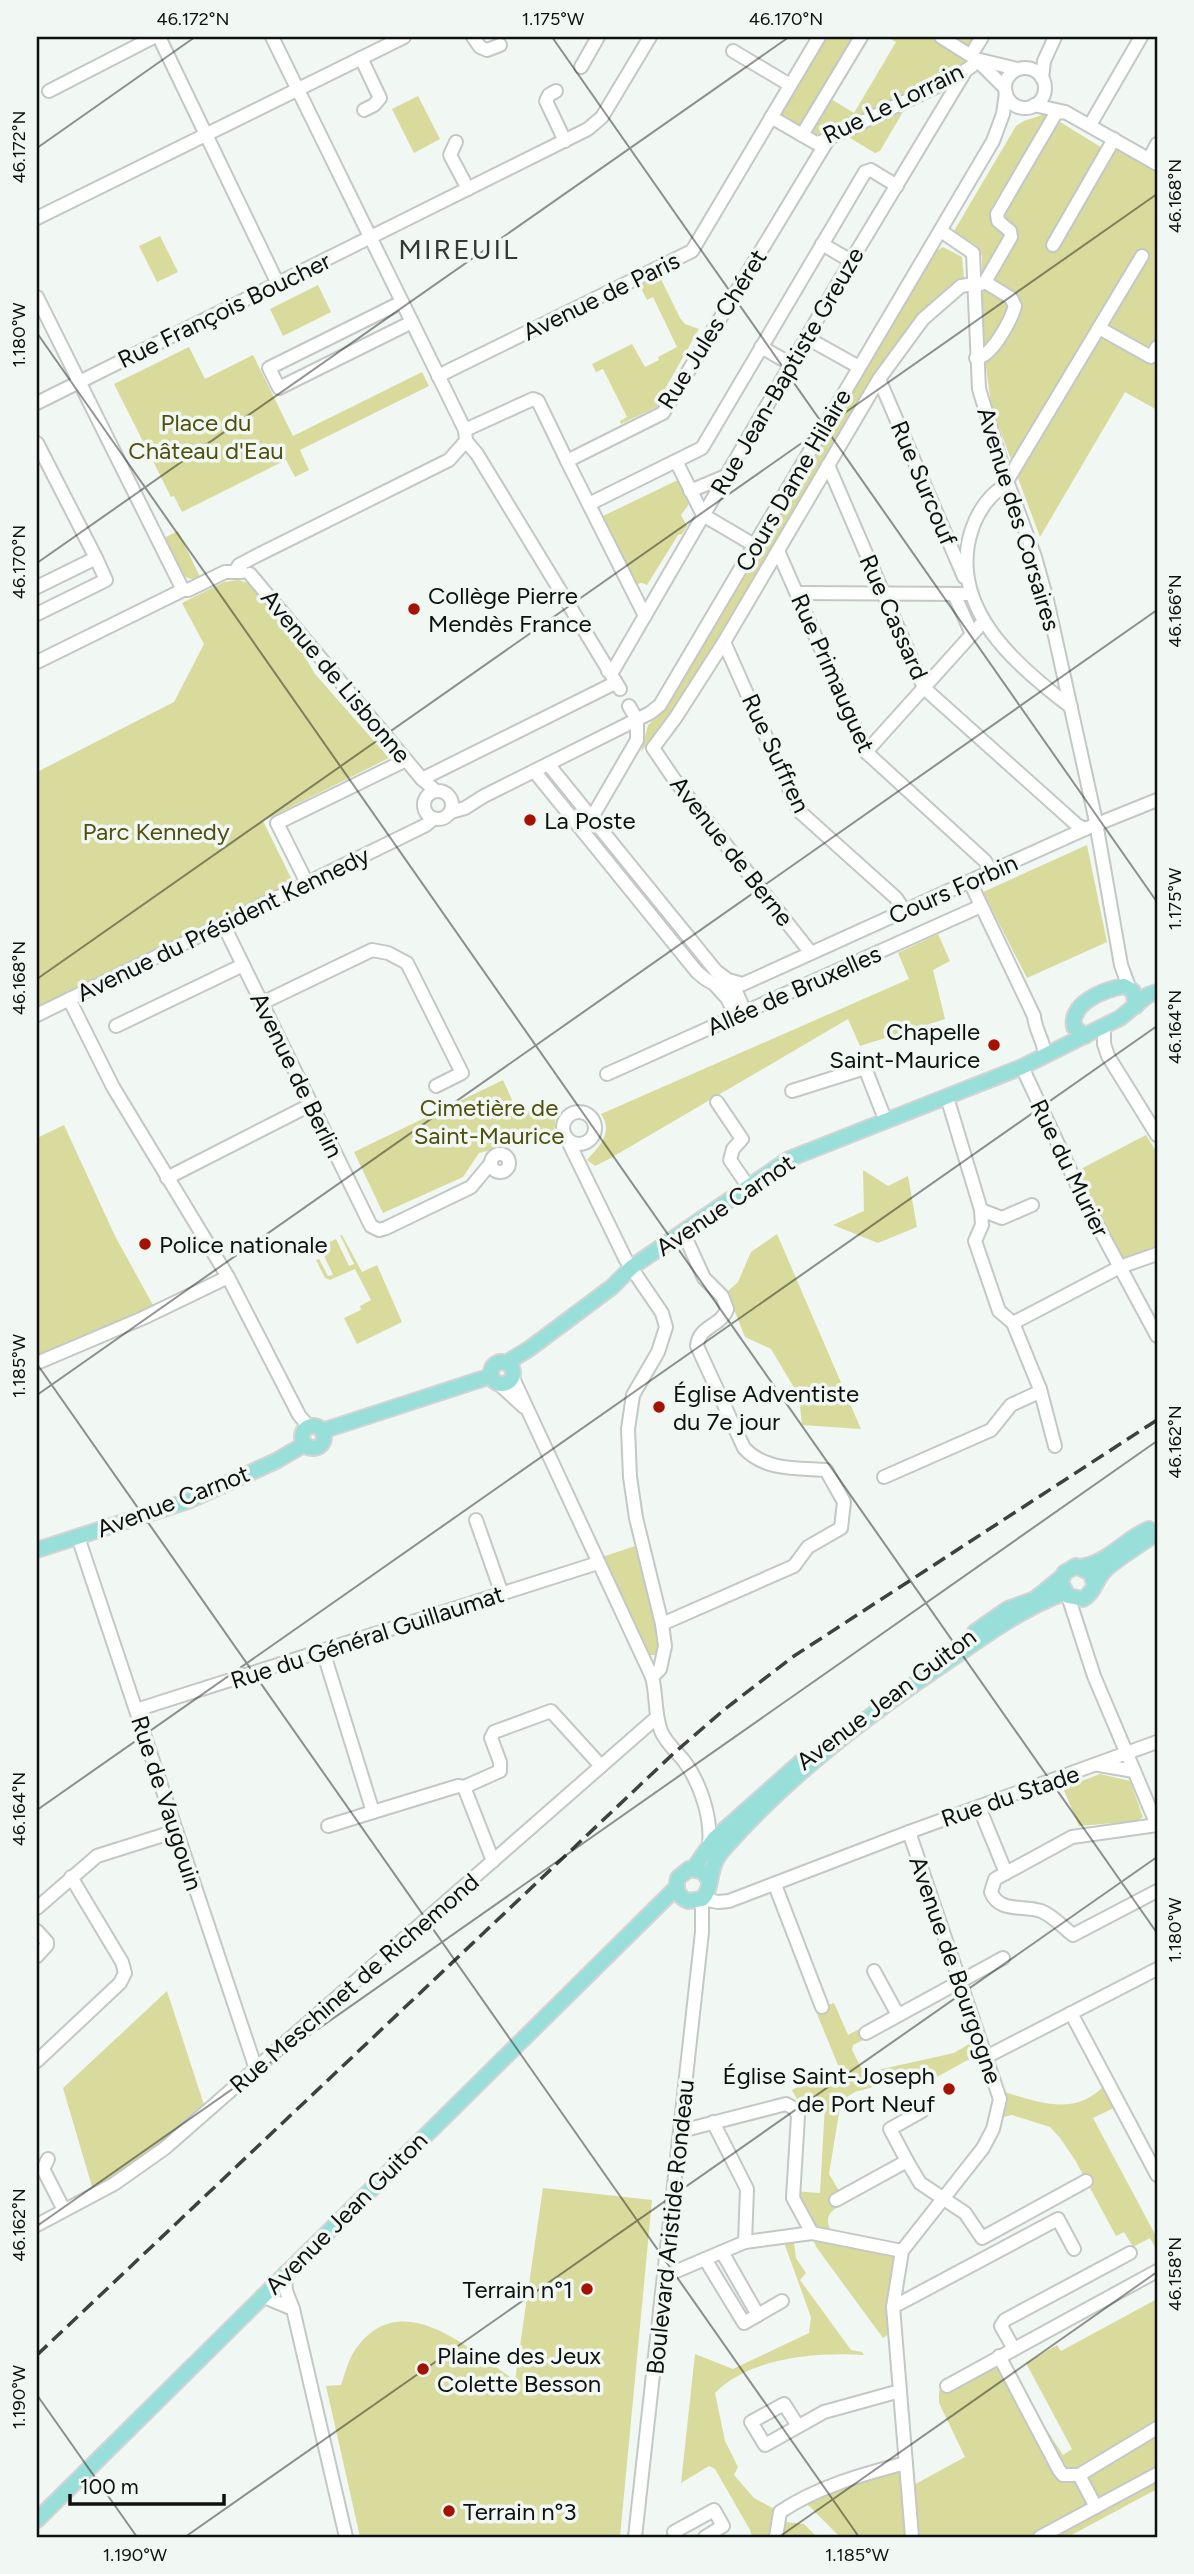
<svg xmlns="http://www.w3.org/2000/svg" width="1194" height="2574" viewBox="0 0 1194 2574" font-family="Figtree,sans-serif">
  <rect width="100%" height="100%" fill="#f1f7f3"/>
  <g fill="#d9db9d">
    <path d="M819,37h42l-35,59 28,17 42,-71 -9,-5h95l-6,22 -66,41 -30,51 -5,2 -25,-15 -6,-7 -23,11 -50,-25z"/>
    <path d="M418,96l22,43 -26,14 -22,-44z"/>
    <path d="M1042,115h7l58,36 5,-7 32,20 13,-20v266l-32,-18 -85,145 -49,-131 -9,-72v-78l-5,-10 -23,-15 62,-105 8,-5z"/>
    <path d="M160,236l18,36 -21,10 -18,-36z"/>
    <path d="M943,247l19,10 2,21 -47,41 -230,377 -17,22 -3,-2 -26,36 7,-27 16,-14 269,-458z"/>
    <path d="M659,275l21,43 5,6 14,5 -34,60 3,3 -9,14 -38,18 -1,-3 7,-4 -24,-48 -7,3 -4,-8 40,-20 13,23 14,-7 -1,-3 19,-10 -24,-50 -6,3 -7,-14z"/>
    <path d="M318,285l13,27 -48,24 -13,-27z"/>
    <path d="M189,347l16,32 48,-24 40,81 129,-64 7,14 -129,64 9,20 -14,7 -9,-17 -104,52 -8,-16 -3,1 -57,-113z"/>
    <path d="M678,480l11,24 -8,11 6,11 -5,8 -4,1 -31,50 -5,-2 -6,1 -33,-68z"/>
    <path d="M178,531l22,46c-6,3 -12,3 -18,-3l-18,-36z"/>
    <path d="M238,580l10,3 49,60 18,31 74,84 -126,63 30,61 -256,126v-236l137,-70 30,-58 -22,-41 42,-21z"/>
    <path d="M1087,845l20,97 -80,36 -44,-86z"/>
    <path d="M938,934l12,27 -17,9 12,49 -85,27 -12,-27 -239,140 -14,7 -8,-6c12,-13 27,-28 14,-46l308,-135 -11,-26z"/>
    <path d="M503,1080l16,35 32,-13 5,13 -2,19 -75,19 -16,24 -80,36 -29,-61z"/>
    <path d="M64,1125l51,111 39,71 -117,48v-217z"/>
    <path d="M1146,1135l11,18v97l-31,8 -6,-3 -45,-83z"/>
    <path d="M863,1170l25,16 20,-10 9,51 -39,16 -45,-18 31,-14z"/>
    <path d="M777,1234l84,195 -59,-4 -3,-29 -28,-47 -26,-12 -18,-45 11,-10 13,-30z"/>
    <path d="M340,1235h2l20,37 15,-7 25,57 -45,22 -13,-26 17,-8 -1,-4 11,-6 -16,-31 -25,11 -5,-2 -9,-18 3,-1 9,17 5,-1 -13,-28 16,-8 13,27 5,-2z"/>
    <path d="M638,1545l22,97 -3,13h-7l-48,-98z"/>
    <path d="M1100,1774l30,7 13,36 -6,4 -58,5 -16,-38z"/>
    <path d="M167,1991l38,117 -45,38 -67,44 -30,-102z"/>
    <path d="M834,2003l14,32 15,-8 6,10 -16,8 -1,5 12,23 90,-20 25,-15 5,13 -47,26 -2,-4 -10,6 -3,-6 -67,19 -14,9 -12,73 12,20 -7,4 6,8c-16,8 -14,17 -6,31l68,14 -7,79 -12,8 -66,-90 -8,-15 -16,-42 27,2 5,-88 -26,-2 -7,-13 22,-12 26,-8 -25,-61z"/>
    <path d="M1108,2082l12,23 -27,13 64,120v12l-7,-12 -17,9 -9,-15 -8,4 -41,-76 -15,-22 -10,-11 -38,-12 -16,4 1,-29c41,11 77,30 111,-8z"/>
    <path d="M543,2188l109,12 -32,337h-260l-34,-151 15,-1c4,-11 7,-25 14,-35 47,-67 116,2 160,30z"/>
    <path d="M793,2236l3,22 10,15 -6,7 51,70 11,2 2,3c-48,-3 -113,2 -149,38l10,48 13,26 -4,8 20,23 26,14 -1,9 25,3 13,13h-65l-2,-7 -35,-61 -6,-3 -28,17 14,-129 38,15 76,-36 2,-16 -29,-80z"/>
    <path d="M1157,2299v190l-89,48h-228l-38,-38 104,-36 2,25 57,-31 -26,-54v-12l60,-35 64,99 9,-6 -46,-86 31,-18 4,6z"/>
  </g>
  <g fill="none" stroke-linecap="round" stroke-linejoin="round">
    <g stroke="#c3c8c5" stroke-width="16">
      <g id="minor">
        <path d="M159,37l119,247"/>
        <path d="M272,37l193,393 1,11 11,13 143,235"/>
        <path d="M473,37l7,10 7,3 13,-5"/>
        <path d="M941,37l35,22 29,29"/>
        <path d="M733,51l57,34"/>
        <path d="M971,55l11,-18"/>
        <path d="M361,58l19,40 -6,7 -10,5"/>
        <path d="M980,60l37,9"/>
        <path d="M581,67l17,-30"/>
        <circle cx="1025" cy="88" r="20"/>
        <path d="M1042,78l2,-17 11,-24"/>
        <path d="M49,91l105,-54"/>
        <path d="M556,91l-7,4 -3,6 19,40"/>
        <path d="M1034,105l31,7 92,52"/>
        <path d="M771,117l45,26 5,-1 135,-65 16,-11 4,-7"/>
        <path d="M1090,125l51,-88"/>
        <path d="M802,135l59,-98"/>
        <path d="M456,142l-6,13 18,34"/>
        <path d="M1149,159l8,-15"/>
        <path d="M37,218l367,-181"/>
        <path d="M941,231l32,22 6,136 28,92 28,76 12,43 48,217 26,148 8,22"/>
        <path d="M822,244l29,17"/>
        <path d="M1053,245l61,-106"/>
        <path d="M974,287l11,-5 26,-45 -1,-6 -12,-10 -1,-7 59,-101 9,-1"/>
        <path d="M37,297l146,293"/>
        <path d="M402,302l-133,66 10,20 133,-66"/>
        <path d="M1099,328l52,29 6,-10"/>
        <path d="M807,338l52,29"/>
        <path d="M761,347l30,17"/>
        <path d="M976,358c16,-1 35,-38 39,-52l-4,-8 -26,-16"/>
        <path d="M438,376l254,-125 127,-214"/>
        <path d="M879,379l85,198"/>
        <path d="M37,403l551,-274 14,-12 48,-80"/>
        <path d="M465,430l68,-31 5,2 29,60 96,-48 166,-275"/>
        <path d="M37,443l59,115"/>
        <path d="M567,461l78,155"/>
        <path d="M676,461l27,54 51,30"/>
        <path d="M828,465l96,223 153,137 8,4"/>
        <path d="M1007,481l135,-225"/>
        <path d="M1008,484c-17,8 -30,27 -36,45 -26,77 44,137 99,178"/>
        <path d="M690,491l36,-15"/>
        <path d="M589,504l113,-56 163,-276 6,-2 26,16"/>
        <path d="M778,551l88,201 119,109 7,11"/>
        <path d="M236,570l3,-5 17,-9 193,-96 17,-19"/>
        <path d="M250,574l172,205 14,12"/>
        <path d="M37,587l59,-29 10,22 -69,34"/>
        <path d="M798,593l172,1"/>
        <path d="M954,594l18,40"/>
        <path d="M724,642l75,169 97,87 8,12"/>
        <path d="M37,662l146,-72h5l37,-18h17"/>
        <path d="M608,671l6,-2 237,-408 115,-191"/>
        <path d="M866,752l117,-130"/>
        <path d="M548,764l168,207 12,9 11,3"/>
        <path d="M534,771l163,201c14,13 27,18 46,12l342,-155 72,-29"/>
        <path d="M422,779l193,-96"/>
        <circle cx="438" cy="805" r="14"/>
        <path d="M451,812l14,-4 19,-12 166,-83 10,-8 333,-564 10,-27 3,-21"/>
        <path d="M591,819l46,-79v-20l-8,-14"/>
        <path d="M970,882l64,134c1,14 10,25 11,39"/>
        <path d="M307,883l-30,-60 129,-63"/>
        <path d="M223,924l148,302 8,4 7,-2 85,-41 20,-24"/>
        <path d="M811,953l-137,-174 -21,-31 23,-31 48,-75 155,-263 44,-60 38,-33 13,-2"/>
        <path d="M715,985l12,13 9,18"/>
        <path d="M734,987l11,25"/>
        <path d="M69,999l44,88 115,190 71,138 10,12"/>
        <path d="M262,1003l110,-53 16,3 19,10 55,110 -26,13"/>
        <path d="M37,1015l389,-190 7,-6"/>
        <path d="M116,1026l127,-61"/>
        <path d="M1104,1026v18l4,12 49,79"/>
        <path d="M1022,1067l64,137 71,132"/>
        <path d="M607,1074l374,-168"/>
        <path d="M792,1091l73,-23 20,51"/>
        <path d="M717,1102l25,37 -9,10 -3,11 18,26"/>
        <circle cx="579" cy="1128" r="16"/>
        <path d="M566,1137l60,123 36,53 4,14 -8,25 -25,43 -5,34 2,48 6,41 26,106 3,22 -5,23 -8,8"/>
        <circle cx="500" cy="1163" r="9"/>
        <path d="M167,1178l145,-74"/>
        <path d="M981,1210l21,8 30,-13"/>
        <path d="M1013,1323l107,-56 37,-13"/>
        <path d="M37,1363l106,-45 85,-41"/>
        <path d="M512,1376l140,301c5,18 2,36 9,54 5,12 15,20 23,30 16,21 28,57 25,84"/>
        <path d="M499,1384l25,23"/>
        <path d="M1040,1389l15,57"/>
        <path d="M884,1477l107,-47 20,-25 26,-12 3,-4 -27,-66 -14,-12 -24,-70 7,-16 -1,-15 -34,-113"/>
        <path d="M476,1520l26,74"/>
        <path d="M78,1537l178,532"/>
        <path d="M1068,1596l26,80 63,149 -85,12 -77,42 -4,13c8,21 32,13 50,19 11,4 23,17 32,24l84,-44"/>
        <path d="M662,1624l132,-58 14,-19 33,-19 3,-26 -18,-32c-28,-2 -61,1 -82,-22l-47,-102c2,-21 24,-19 30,-37l-5,-13 -18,-18 -21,-46"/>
        <path d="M323,1651l50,161 85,-26 6,1 29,74"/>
        <path d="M136,1710l462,-147"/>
        <path d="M1099,1765l35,6"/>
        <path d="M464,1787l36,-16v-9l-9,-24 3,-6 57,-21 50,55"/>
        <path d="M979,1807l27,66"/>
        <path d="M328,1826l45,-14"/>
        <path d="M909,1832l91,267 -7,30 -10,19 -81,103 -9,56 19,230"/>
        <path d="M775,1885l47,122"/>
        <path d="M37,1908l60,-52 79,-25"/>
        <path d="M37,1931l10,11v3l-10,11"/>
        <path d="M874,1971l24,44"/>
        <path d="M1071,2013l86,162"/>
        <path d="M866,2033l137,-75"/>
        <path d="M986,2057l171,-88"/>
        <path d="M37,2061l83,-78 5,-10 -3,-11 -51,-85"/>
        <path d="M713,2122l34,67 -2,53"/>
        <path d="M681,2131l105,-27 9,5 3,7 -5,82 19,35"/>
        <path d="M48,2159l-5,10 21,41"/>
        <path d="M907,2161l-17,-32 32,-18"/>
        <path d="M836,2200l71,-39 13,22 45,30 17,25 104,-57"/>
        <path d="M37,2225l77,-41 51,-36 491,-430"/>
        <path d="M722,2252l36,63"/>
        <path d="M705,2259l39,64 38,-22"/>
        <path d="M285,2273l1,18 7,18 53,228"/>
        <path d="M665,2276l80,-34 67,-9 90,18"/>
        <path d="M262,2296l31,13"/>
        <path d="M893,2307l165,-88 16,30"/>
        <path d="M1014,2349l-13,-23 4,-6 125,-67"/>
        <path d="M999,2356l60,114 4,5h16"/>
        <path d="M947,2386l210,-115"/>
        <path d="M798,2426l-14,-22 -33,18 14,23 59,-33 76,-21"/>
        <path d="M1096,2507l-17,-32 78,-47"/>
        <path d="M635,2537l67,-605v-33l16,3 11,-1 180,-69 248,-90"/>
        <path d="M677,2537l-3,-5 40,-22 9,16 -18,11"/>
        <path d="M776,2537l4,-25c37,-25 83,-38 126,-49"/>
        <path d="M1040,2537l117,-63"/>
      </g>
    </g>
    <g stroke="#d4d4d4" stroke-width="18">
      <g id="major">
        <path d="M1085,1036l-11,-9c-4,-24 29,-37 50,-41l9,5 3,15"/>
        <circle cx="502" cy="1373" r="11"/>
        <path d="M506,1363l23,-14 83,-62 20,-20 157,-108 233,-92 98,-49 28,-23 9,-3"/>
        <circle cx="313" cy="1437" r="11"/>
        <path d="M322,1431l169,-55"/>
        <path d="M37,1550l151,-49 88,-40 29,-17"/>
        <path d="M1081,1567c27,-4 44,-28 68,-38"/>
        <path d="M1094,1583l-3,-10 -15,-7 -12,7 -3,10 7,13 15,3c12,-7 13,-21 23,-30 16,-14 34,-24 51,-36"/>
        <path d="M975,1632l33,-23 27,-10 27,-22"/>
        <path d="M694,1868l20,-29 90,-80"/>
        <path d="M709,1880l-7,-9 -13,-2 -11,9c-3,11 0,19 10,23l14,-2c12,-11 5,-31 20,-48 66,-76 149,-138 232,-194 35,-24 71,-50 110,-64"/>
        <path d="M37,2520l639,-632"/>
      </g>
    </g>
    <use href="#minor" stroke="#fff" stroke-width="12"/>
    <use href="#major" stroke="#99dfd9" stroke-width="14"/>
    <path stroke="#3e413f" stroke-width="3.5" stroke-dasharray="14 7" stroke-linecap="butt" d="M37,2355l637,-602 51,-44 69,-53 363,-236"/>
  </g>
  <path fill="none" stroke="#0f1110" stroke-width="2" stroke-opacity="0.45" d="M552,37l605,865M37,148l158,-111M37,333l1120,1600M37,563l752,-526M37,979l1120,-785M37,1364l822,1173M37,1395l1120,-785M37,1810l1120,-784M37,2226l1120,-785M37,2395l100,142M185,2537l972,-680M779,2537l378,-265"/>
  <g fill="#a51201" stroke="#f1f7f3" stroke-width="2.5">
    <circle cx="414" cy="609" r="7"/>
    <circle cx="530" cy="820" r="7"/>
    <circle cx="994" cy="1045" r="7"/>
    <circle cx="145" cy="1244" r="7"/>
    <circle cx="659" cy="1407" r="7"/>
    <circle cx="949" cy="2089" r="7"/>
    <circle cx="587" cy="2289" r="7"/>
    <circle cx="423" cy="2369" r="7"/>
    <circle cx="449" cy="2511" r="7"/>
  </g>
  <g text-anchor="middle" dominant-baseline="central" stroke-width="7" stroke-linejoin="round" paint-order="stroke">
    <g font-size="24" fill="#0f1110" stroke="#f1f7f3">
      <text transform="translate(893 103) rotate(-26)">Rue Le Lorrain</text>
      <text transform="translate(601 296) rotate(-26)">Avenue de Paris</text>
      <text transform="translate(224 310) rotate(-26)">Rue François Boucher</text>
      <text transform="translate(712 329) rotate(-58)">Rue Jules Chéret</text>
      <text transform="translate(787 371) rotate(-60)">Rue Jean-Baptiste Greuze</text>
      <text transform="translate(793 480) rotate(-60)">Cours Dame Hilaire</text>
      <text transform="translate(924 483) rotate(67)">Rue Surcouf</text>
      <text transform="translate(1019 519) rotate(73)">Avenue des Corsaires</text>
      <text transform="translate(894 617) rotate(66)">Rue Cassard</text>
      <text transform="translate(833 673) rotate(66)">Rue Primauguet</text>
      <text transform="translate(336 676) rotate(50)">Avenue de Lisbonne</text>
      <text transform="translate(776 753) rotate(65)">Rue Suffren</text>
      <text transform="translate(732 851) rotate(52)">Avenue de Berne</text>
      <text transform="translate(953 889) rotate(-24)">Cours Forbin</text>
      <text transform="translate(223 924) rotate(-26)">Avenue du Président Kennedy</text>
      <text transform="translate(794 990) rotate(-24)">Allée de Bruxelles</text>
      <text transform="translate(297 1075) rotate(64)">Avenue de Berlin</text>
      <text transform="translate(1070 1168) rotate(64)">Rue du Murier</text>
      <text transform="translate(725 1205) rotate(-34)">Avenue Carnot</text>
      <text transform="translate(173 1501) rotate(-21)">Avenue Carnot</text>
      <text transform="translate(367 1637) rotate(-18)">Rue du Général Guillaumat</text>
      <text transform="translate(886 1699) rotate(-37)">Avenue Jean Guiton</text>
      <text transform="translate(1010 1796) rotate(-19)">Rue du Stade</text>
      <text transform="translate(167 1803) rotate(72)">Rue de Vaugouin</text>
      <text transform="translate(956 1970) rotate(71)">Avenue de Bourgogne</text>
      <text transform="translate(354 1983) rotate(-41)">Rue Meschinet de Richemond</text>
      <text transform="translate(346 2213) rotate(-45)">Avenue Jean Guiton</text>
      <text transform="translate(670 2227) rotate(-84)">Boulevard Aristide Rondeau</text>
    </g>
    <g font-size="24" fill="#504f0d" stroke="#f1f7f3">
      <text x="206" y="422">Place du<tspan x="206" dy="28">Château d'Eau</tspan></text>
      <text x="156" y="831">Parc Kennedy</text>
      <text x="489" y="1107">Cimetière de<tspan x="489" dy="28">Saint-Maurice</tspan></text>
    </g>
    <g font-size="24" fill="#0f1110" stroke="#f1f7f3" text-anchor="start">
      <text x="428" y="595">Collège Pierre<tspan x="428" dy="28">Mendès France</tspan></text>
      <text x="544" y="820">La Poste</text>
      <text x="980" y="1031" text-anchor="end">Chapelle<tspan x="980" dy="28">Saint-Maurice</tspan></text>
      <text x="159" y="1244">Police nationale</text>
      <text x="673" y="1393">Église Adventiste<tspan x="673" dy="28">du 7e jour</tspan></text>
      <text x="935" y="2075" text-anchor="end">Église Saint-Joseph<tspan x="935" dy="28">de Port Neuf</tspan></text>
      <text x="573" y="2289" text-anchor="end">Terrain n°1</text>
      <text x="437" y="2355">Plaine des Jeux<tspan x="437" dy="28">Colette Besson</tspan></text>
      <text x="463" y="2511">Terrain n°3</text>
    </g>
    <g font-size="28" letter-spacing="2" fill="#343936" stroke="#f1f7f3">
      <text x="459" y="249">MIREUIL</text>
    </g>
  </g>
  <rect width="1194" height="2574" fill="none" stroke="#f1f7f3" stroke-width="77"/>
  <path d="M70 2494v10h154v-10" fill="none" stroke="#0f1110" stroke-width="3.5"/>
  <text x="80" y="2494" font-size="21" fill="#0f1110" stroke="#f1f7f3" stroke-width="5" paint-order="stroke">100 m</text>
  <rect x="38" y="38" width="1118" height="2498" fill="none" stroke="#0f1110" stroke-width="2.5"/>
  <g font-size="18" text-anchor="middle" fill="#0f1110">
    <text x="193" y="25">46.172°N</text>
    <text x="553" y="25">1.175°W</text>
    <text x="786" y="25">46.170°N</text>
    <text transform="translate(19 147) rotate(-90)" y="6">46.172°N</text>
    <text transform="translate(1175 196) rotate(-90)" y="6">46.168°N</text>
    <text transform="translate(19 335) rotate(-90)" y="6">1.180°W</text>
    <text transform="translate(19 562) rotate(-90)" y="6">46.170°N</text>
    <text transform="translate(1175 611) rotate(-90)" y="6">46.166°N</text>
    <text transform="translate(1175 899) rotate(-90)" y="6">1.175°W</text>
    <text transform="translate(19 978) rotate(-90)" y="6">46.168°N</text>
    <text transform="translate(1175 1027) rotate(-90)" y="6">46.164°N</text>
    <text transform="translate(19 1366) rotate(-90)" y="6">1.185°W</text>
    <text transform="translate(1175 1442) rotate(-90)" y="6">46.162°N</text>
    <text transform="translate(19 1809) rotate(-90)" y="6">46.164°N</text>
    <text transform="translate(1175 1930) rotate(-90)" y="6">1.180°W</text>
    <text transform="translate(19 2225) rotate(-90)" y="6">46.162°N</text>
    <text transform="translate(1175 2274) rotate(-90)" y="6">46.158°N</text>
    <text transform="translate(19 2397) rotate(-90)" y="6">1.190°W</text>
    <text x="135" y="2561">1.190°W</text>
    <text x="857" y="2561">1.185°W</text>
  </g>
</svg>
